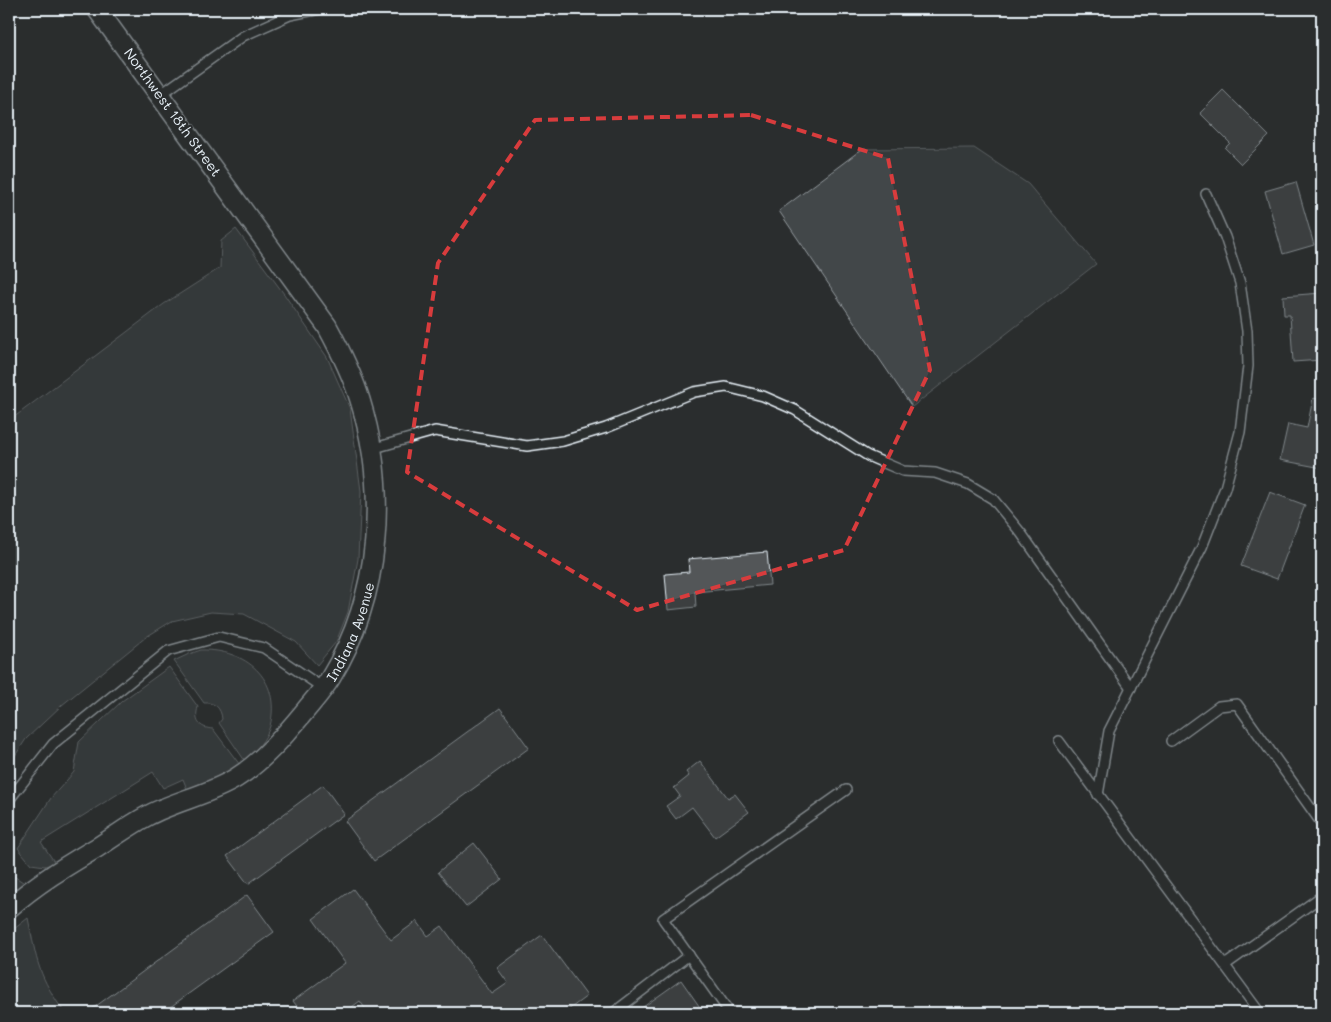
<svg xmlns="http://www.w3.org/2000/svg" width="1331" height="1022" viewBox="0 0 1331 1022" font-family="Mali,sans-serif">
  <rect width="100%" height="100%" fill="#2a2d2e"/>
  <filter id="ink" filterUnits="userSpaceOnUse"><feTurbulence type="fractalNoise" baseFrequency=".02" numOctaves="2"/><feDisplacementMap in="SourceGraphic" scale="10" xChannelSelector="R" yChannelSelector="G"/><feConvolveMatrix kernelMatrix="1 2 1 2 8 2 1 2 1" color-interpolation-filters="sRGB"/></filter>
  <g filter="url(#ink)">
    <g fill="#424648" stroke="#959ca0">
      <path d="M974,148l54,36 68,80 -184,143 -133,-196 83,-62z"/>
      <path d="M236,229l48,65 43,63 23,52 11,82 -3,68 -10,53 -12,30 -19,23 -21,-23 -52,-28 -33,-2 -39,9 -26,16 -84,68 -36,34 -17,26v-344l155,-117 56,-36 1,-27z"/>
      <path d="M201,650c44,-1 81,28 69,76 -4,14 -15,25 -25,35l-26,-38 3,-4c-1,-11 -7,-17 -18,-16l-30,-42 15,-7z"/>
      <path d="M169,667l29,40c-4,14 1,21 15,22l27,36 -11,9 -42,15 -4,-10 -20,9 -10,-16 -112,70 14,21 -10,3 -14,-2 -13,-16 33,-50 23,-26 5,-30 43,-41z"/>
      <path d="M9,873l17,11 -17,12z"/>
      <path d="M28,918c9,44 10,58 37,95h-56v-80z"/>
    </g>
    <g fill="#535759" stroke="#e8f1f8">
      <path d="M1223,90l46,46 -28,28 -16,-16 5,-5 -30,-30z"/>
      <path d="M1296,182l18,63 -31,9 -18,-63z"/>
      <path d="M1322,293v67l-29,2 -3,-47h-6l-1,-19z"/>
      <path d="M1313,398l9,2v68l-42,-8 8,-36 19,4z"/>
      <path d="M1270,492l35,13 -28,74 -36,-13z"/>
      <path d="M767,552l3,33 -75,7 1,15 -28,3 -3,-36 24,-2 -1,-13z"/>
      <path d="M500,708l29,40 -155,113 -29,-40z"/>
      <path d="M700,761l28,37 7,-4 14,18 -34,25 -23,-30 -16,12 -10,-13 14,-10 -6,-8 15,-12 -3,-4z"/>
      <path d="M323,785l21,29 -96,70 -21,-28z"/>
      <path d="M474,843l28,36 -36,28 -28,-35z"/>
      <path d="M353,889l38,51 26,-19 11,15 14,-10 50,68 16,-11 -11,-15 45,-33 45,61 -23,17h-196l-8,-12 -16,12h-42l-9,-12 52,-38 -32,-44z"/>
      <path d="M247,895l27,37 -112,81h-66l-4,-4z"/>
      <path d="M681,980l23,33h-67l-1,-1z"/>
    </g>
    <g fill="none" stroke-linecap="round" stroke-linejoin="round">
      <g stroke="#e8f1f8" stroke-width="12">
        <g id="lane">
          <path d="M160,95l83,-59 47,-21 30,-6"/>
          <path d="M371,449l64,-18 92,15 36,-5 43,-13 88,-36 32,-5 37,9 32,14 73,46 35,15 32,2 33,11 25,15 28,34 110,155"/>
          <path d="M1059,741l201,272"/>
          <path d="M1171,741l48,-35 18,-2 85,120"/>
          <path d="M1098,795l11,-64 93,-184 23,-59 15,-56 8,-66 -1,-35 -7,-48 -15,-46 -19,-43"/>
          <path d="M9,800l44,-56 115,-93 51,-14 45,11 59,40"/>
          <path d="M1225,965l97,-69"/>
          <path d="M613,1013l76,-58"/>
          <path d="M730,1013l-67,-94 183,-129"/>
        </g>
      </g>
      <g stroke="#e8f1f8" stroke-width="22">
        <g id="street">
          <path id="s1" d="M9,908c27,-24 57,-42 89,-61 16,-10 32,-22 49,-31 28,-15 62,-21 89,-38 26,-16 50,-44 69,-67 9,-11 19,-22 26,-34 50,-82 57,-186 29,-277 -8,-26 -20,-50 -33,-74l-230,-317"/>
        </g>
      </g>
      <use href="#lane" stroke="#2a2d2e" stroke-width="9"/>
      <use href="#street" stroke="#2a2d2e" stroke-width="19"/>
    </g>
  </g>
  <path d="M0 0H1331V1022H0ZM751,115l137,43 42,212 -86,180 -207,60 -230,-138 31,-209 97,-143z" fill="#2a2d2e" fill-opacity=".55" fill-rule="evenodd"/>
  <path fill="none" stroke="#d83c3d" stroke-width="4" stroke-dasharray="10 6" stroke-linejoin="round" d="M751,115l137,43 42,212 -86,180 -207,60 -230,-138 31,-209 97,-143z"/>
  <g text-anchor="middle" dominant-baseline="central" stroke-width="4" stroke-linejoin="round" paint-order="stroke">
    <g font-size="14" fill="#e8f1f8" stroke="#2a2d2e">
      <text transform="translate(173 112) rotate(54)">Northwest 18th Street</text>
      <text stroke="none"><textPath href="#s1" startOffset="452">Indiana Avenue</textPath></text>
    </g>
  </g>
  <rect width="1331" height="1022" fill="none" stroke="#2a2d2e" stroke-width="30"/>
  <rect x="15" y="15" width="1301" height="992" fill="none" stroke="#e8f1f8" stroke-width="2" filter="url(#ink)"/>
</svg>
